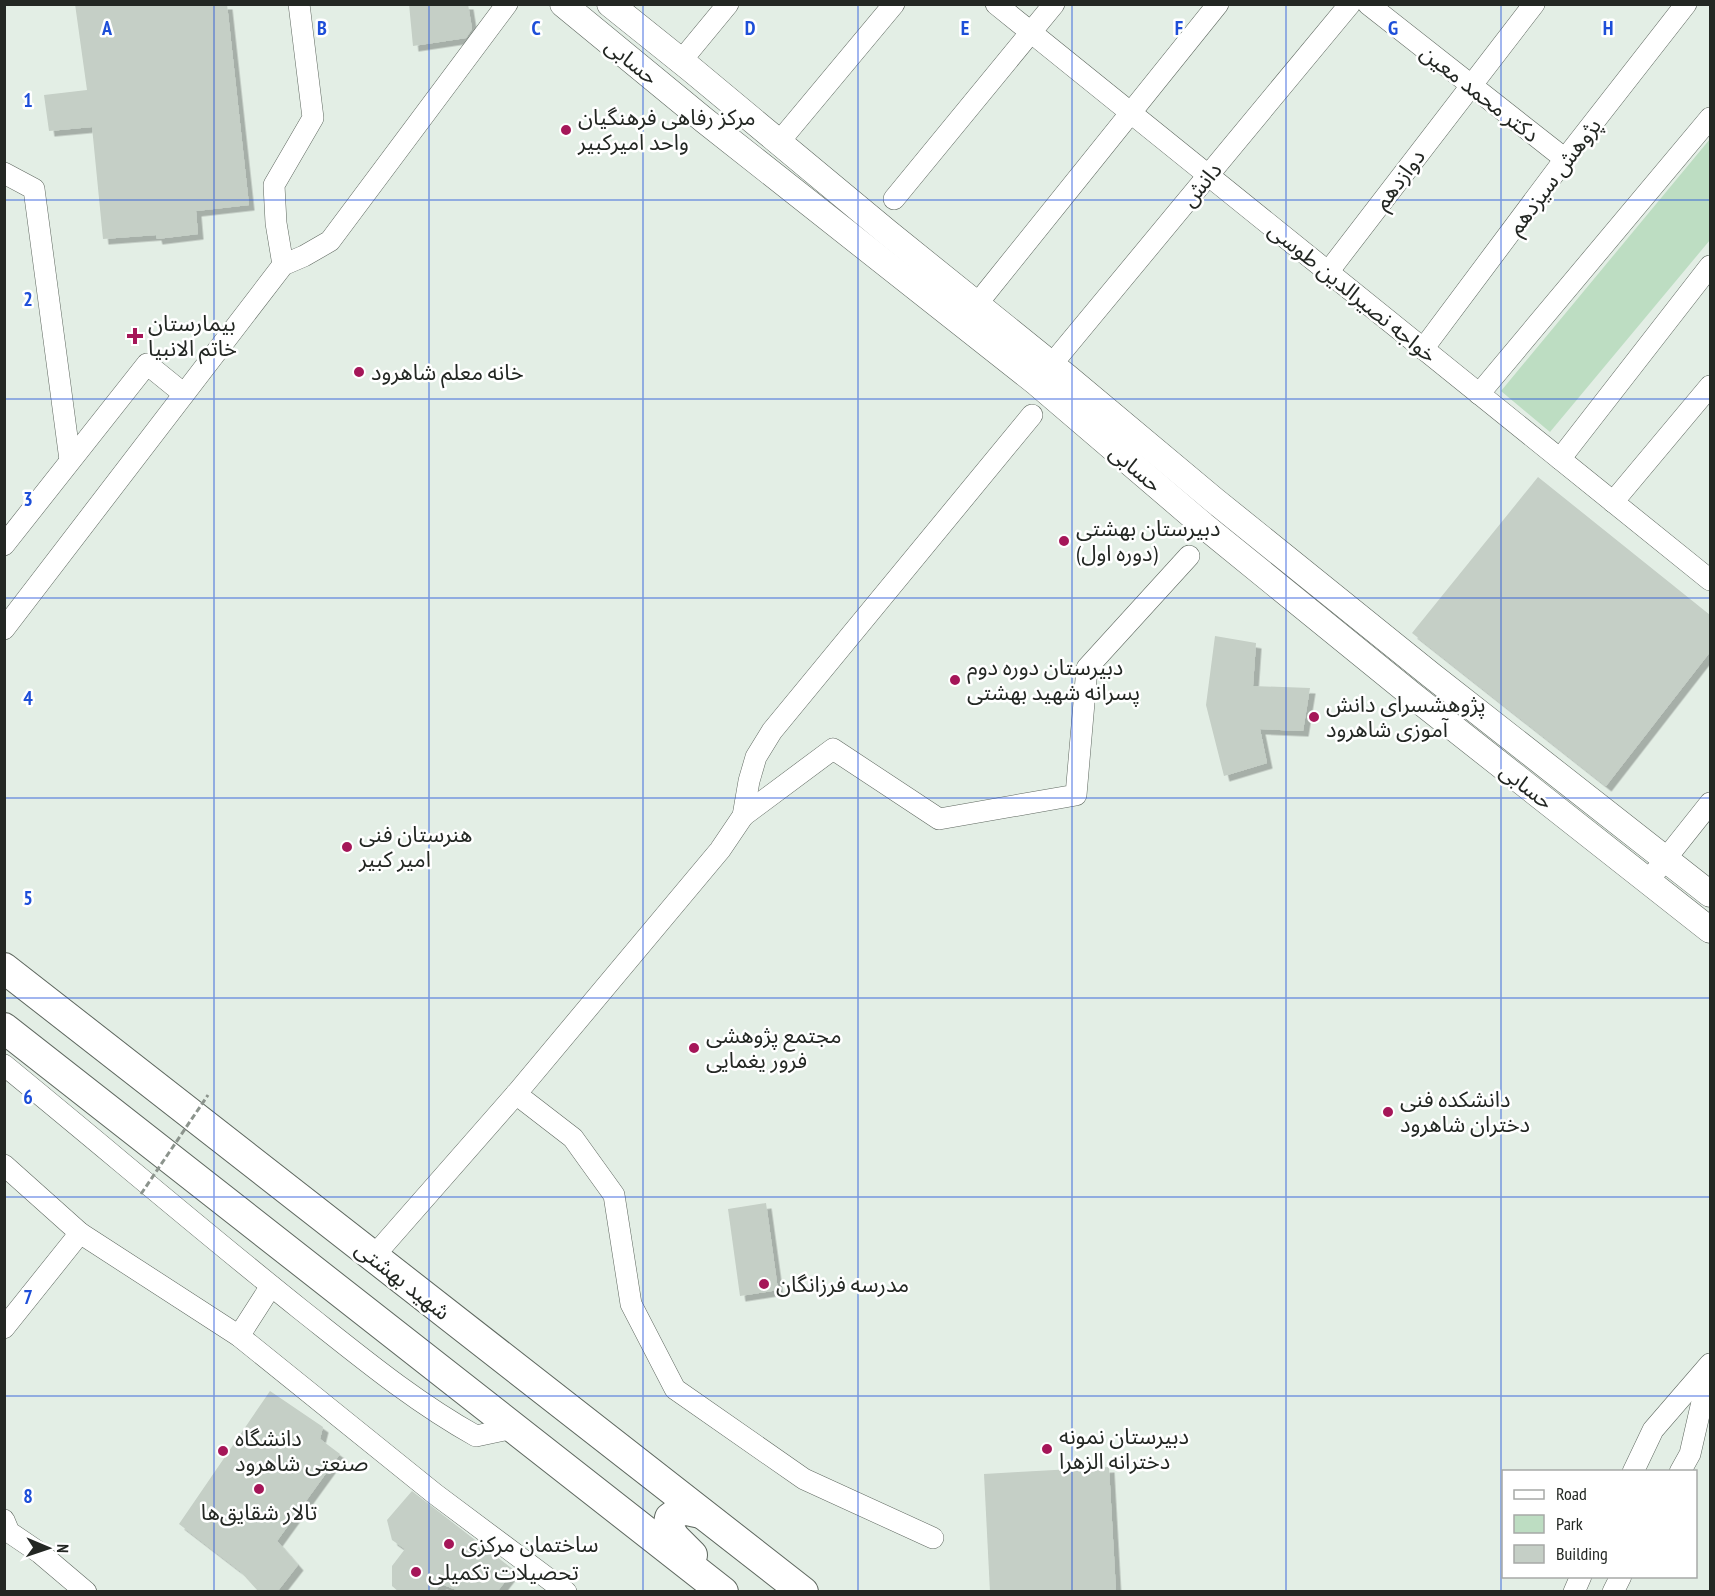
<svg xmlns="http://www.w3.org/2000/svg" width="1715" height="1596" viewBox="0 0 1715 1596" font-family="'PT Sans Narrow','Noto Sans Arabic',sans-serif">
  <defs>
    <filter id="shadow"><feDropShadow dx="5.5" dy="5.5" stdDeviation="0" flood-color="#0004"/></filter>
  </defs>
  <rect width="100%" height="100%" fill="#e3eee5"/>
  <path fill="#bdddc2" d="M1710,139v101l-160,192 -49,-41z"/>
  <g fill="#c5cfc6" filter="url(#shadow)">
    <path d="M75,4h152l22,201 -53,6 2,23 -41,5 -1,-4 -53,4 -11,-112 -43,4 -5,-36 43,-5z"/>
    <path d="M409,4h59l4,25 -6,9 -53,8z"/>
    <path d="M1538,477l172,138v37l-104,134 -194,-153z"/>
    <path d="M1215,636l41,7 -3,43 57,2 -7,43 -43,-2 7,34 -43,13 -18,-71z"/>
    <path d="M766,1203l12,87 -38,6 -12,-87z"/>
    <path d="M270,1391l53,36 -3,12 20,15 -63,87 21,24 -21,27h-18l-19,-21 -61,-47z"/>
    <path d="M1109,1467l7,125h-126l-6,-118z"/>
    <path d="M412,1491l102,79 -17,22h-35l-21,-8 -6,8h-36l-7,-6v-20l13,-17 -13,-9 -5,-20z"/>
  </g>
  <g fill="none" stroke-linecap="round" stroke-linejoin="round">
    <g stroke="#5e675f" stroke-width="22">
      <g id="minor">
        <path d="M996,4l714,576"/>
        <path d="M1368,4l197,155"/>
        <path d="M681,61l47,-57"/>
        <path d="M779,142l115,-138"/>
        <path d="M4,173l30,16 36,271"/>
        <path d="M894,199l160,-195"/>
        <path d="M283,265l-7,-42 -2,-38 39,-67 -14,-114"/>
        <path d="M1328,272l206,-268"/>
        <path d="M977,304l241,-300"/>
        <path d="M1423,349l142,-190 121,-155"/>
        <path d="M1042,376l308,-372"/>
        <path d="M1479,394l231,-276"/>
        <path d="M1560,459l150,-193"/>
        <path d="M1613,502l97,-116"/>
        <path d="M4,545l143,-181 37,30"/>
        <path d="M4,629l279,-364 21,-9 26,-15 177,-237"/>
        <path d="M743,816l90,-67 106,70 137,-24 11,-127 102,-112"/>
        <path d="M1648,881l62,-78"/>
        <path d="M4,1065c99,81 196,164 296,244 57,45 113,92 176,127l37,-8"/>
        <path d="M516,1094l57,44 41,57 17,109 44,85 129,90 129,59"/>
        <path d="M4,1165l76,68"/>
        <path d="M373,1257l143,-163 204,-244 23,-34 6,-35 7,-24 16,-26 260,-316"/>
        <path d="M4,1328l76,-95 159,103 196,158 131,98"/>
        <path d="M239,1336l32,-50"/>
        <path d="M1633,1472l20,-42 57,-66"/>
        <path d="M1680,1472l10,-18 20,-87"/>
        <path d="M4,1520l5,12 31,21 46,39"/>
        <path d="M1574,1592l7,-16"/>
        <path d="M1613,1592l8,-16"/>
      </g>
    </g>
    <g stroke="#5e675f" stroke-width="27">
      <g id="major">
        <path d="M563,4l141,116 333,263 166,142 209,170 298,235"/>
        <path d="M610,4l81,65 196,163 180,145 147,123 217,175 279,219"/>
      </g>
    </g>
    <g stroke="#5e675f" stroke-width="32">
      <g id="highway">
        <path d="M4,968l799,624"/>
        <path d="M4,1028l719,564"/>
        <path d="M692,1555l-17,-17 -7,-10 2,-10 12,-9 19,4"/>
      </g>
    </g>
    <use href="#minor" stroke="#fff" stroke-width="21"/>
    <use href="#major" stroke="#fff" stroke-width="26"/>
    <use href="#highway" stroke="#fff" stroke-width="30"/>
    <path stroke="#8c948d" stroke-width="3" stroke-dasharray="6 3" stroke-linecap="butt" d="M141,1194l67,-99"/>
  </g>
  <path fill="none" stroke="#1d4ed8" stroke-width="1.5" stroke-opacity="0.55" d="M214,4v1588M429,4v1588M643,4v1588M858,4v1588M1072,4v1588M1286,4v1588M1501,4v1588M4,200h1706M4,399h1706M4,598h1706M4,798h1706M4,998h1706M4,1197h1706M4,1396h1706"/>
  <g fill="#a51658" stroke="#fff" stroke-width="2">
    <circle cx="566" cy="130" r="6"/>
    <path d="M132 327h6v6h6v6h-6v6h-6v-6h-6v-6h6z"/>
    <circle cx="359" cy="372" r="6"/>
    <circle cx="1064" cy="541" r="6"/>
    <circle cx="955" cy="680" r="6"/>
    <circle cx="1314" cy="717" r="6"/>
    <circle cx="347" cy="847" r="6"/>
    <circle cx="694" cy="1048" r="6"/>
    <circle cx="1388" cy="1112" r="6"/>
    <circle cx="764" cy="1284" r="6"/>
    <circle cx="1047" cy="1449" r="6"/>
    <circle cx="223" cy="1451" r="6"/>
    <circle cx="259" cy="1489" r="6"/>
    <circle cx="449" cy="1544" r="6"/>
    <circle cx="416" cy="1572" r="6"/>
  </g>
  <g text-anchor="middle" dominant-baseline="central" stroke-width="5" stroke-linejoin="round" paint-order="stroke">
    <g font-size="22" fill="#232723" stroke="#fff">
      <text transform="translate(632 61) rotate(39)">حسابی</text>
      <text transform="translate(1480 93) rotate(38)">دکتر محمد معین</text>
      <text transform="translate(1554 176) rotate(-53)">پژوهش سیزدهم</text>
      <text transform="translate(1399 179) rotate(-53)">دوازدهم</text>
      <text transform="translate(1201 184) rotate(-50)">دانش</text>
      <text transform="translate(1353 292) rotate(39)">خواجه نصیرالدین طوسی</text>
      <text transform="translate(1136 468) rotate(40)">حسابی</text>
      <text transform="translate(1527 786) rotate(38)">حسابی</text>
      <text transform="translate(403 1280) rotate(38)">شهید بهشتی</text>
    </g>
    <g font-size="22" fill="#232723" stroke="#fff" text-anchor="start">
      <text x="578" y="117">مرکز رفاهی فرهنگیان<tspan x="578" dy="25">واحد امیرکبیر</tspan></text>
      <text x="148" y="323">بیمارستان<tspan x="148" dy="25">خاتم الانبیا</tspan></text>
      <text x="371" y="372">خانه معلم شاهرود</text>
      <text x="1076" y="528">دبیرستان بهشتی<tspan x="1076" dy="25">(دوره اول)</tspan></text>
      <text x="967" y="667">دبیرستان دوره دوم<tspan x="967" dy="25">پسرانه شهید بهشتی</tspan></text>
      <text x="1326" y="704">پژوهشسرای دانش<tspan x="1326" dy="25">آموزی شاهرود</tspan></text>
      <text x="359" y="834">هنرستان فنی<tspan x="359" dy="25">امیر کبیر</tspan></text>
      <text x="706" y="1035">مجتمع پژوهشی<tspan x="706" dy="25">فرور یغمایی</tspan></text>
      <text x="1400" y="1099">دانشکده فنی<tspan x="1400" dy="25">دختران شاهرود</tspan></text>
      <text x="776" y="1284">مدرسه فرزانگان</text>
      <text x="1059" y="1436">دبیرستان نمونه<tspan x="1059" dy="25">دخترانه الزهرا</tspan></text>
      <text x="235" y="1438">دانشگاه<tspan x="235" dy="25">صنعتی شاهرود</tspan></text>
      <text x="259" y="1512" text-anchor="middle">تالار شقایق‌‌ها</text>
      <text x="461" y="1544">ساختمان مرکزی</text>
      <text x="428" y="1572">تحصیلات تکمیلی</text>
    </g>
  </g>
  <g font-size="20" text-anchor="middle" font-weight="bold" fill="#1d4ed8" stroke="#fff" stroke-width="5" stroke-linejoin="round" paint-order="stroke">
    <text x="107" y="35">A</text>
    <text x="322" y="35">B</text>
    <text x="536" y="35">C</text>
    <text x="750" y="35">D</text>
    <text x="965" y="35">E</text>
    <text x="1179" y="35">F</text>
    <text x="1393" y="35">G</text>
    <text x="1608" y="35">H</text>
    <text x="28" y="107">1</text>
    <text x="28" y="306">2</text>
    <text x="28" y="506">3</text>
    <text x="28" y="705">4</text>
    <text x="28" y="905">5</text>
    <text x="28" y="1104">6</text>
    <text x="28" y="1304">7</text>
    <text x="28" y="1503">8</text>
  </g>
  <rect width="1715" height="1596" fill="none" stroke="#232723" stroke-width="12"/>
  <rect x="1502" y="1470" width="195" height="108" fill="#ffffff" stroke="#a7a9a7" stroke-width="1.5"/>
  <rect x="1514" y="1490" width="30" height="9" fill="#ffffff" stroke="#a7a9a7" stroke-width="1.5"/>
  <text x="1556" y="1500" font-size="18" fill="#232723">Road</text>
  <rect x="1514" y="1515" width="30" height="18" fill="#bdddc2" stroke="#a7a9a7" stroke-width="1.5"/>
  <text x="1556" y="1530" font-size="18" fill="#232723">Park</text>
  <rect x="1514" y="1545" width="30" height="18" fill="#c5cfc6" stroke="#a7a9a7" stroke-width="1.5"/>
  <text x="1556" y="1560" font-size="18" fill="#232723">Building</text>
  <g transform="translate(48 1548) rotate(92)" stroke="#ffffff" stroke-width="4.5" paint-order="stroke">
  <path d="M0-4.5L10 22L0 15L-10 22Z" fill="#232723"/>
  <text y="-9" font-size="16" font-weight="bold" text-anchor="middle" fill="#232723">N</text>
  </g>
</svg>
